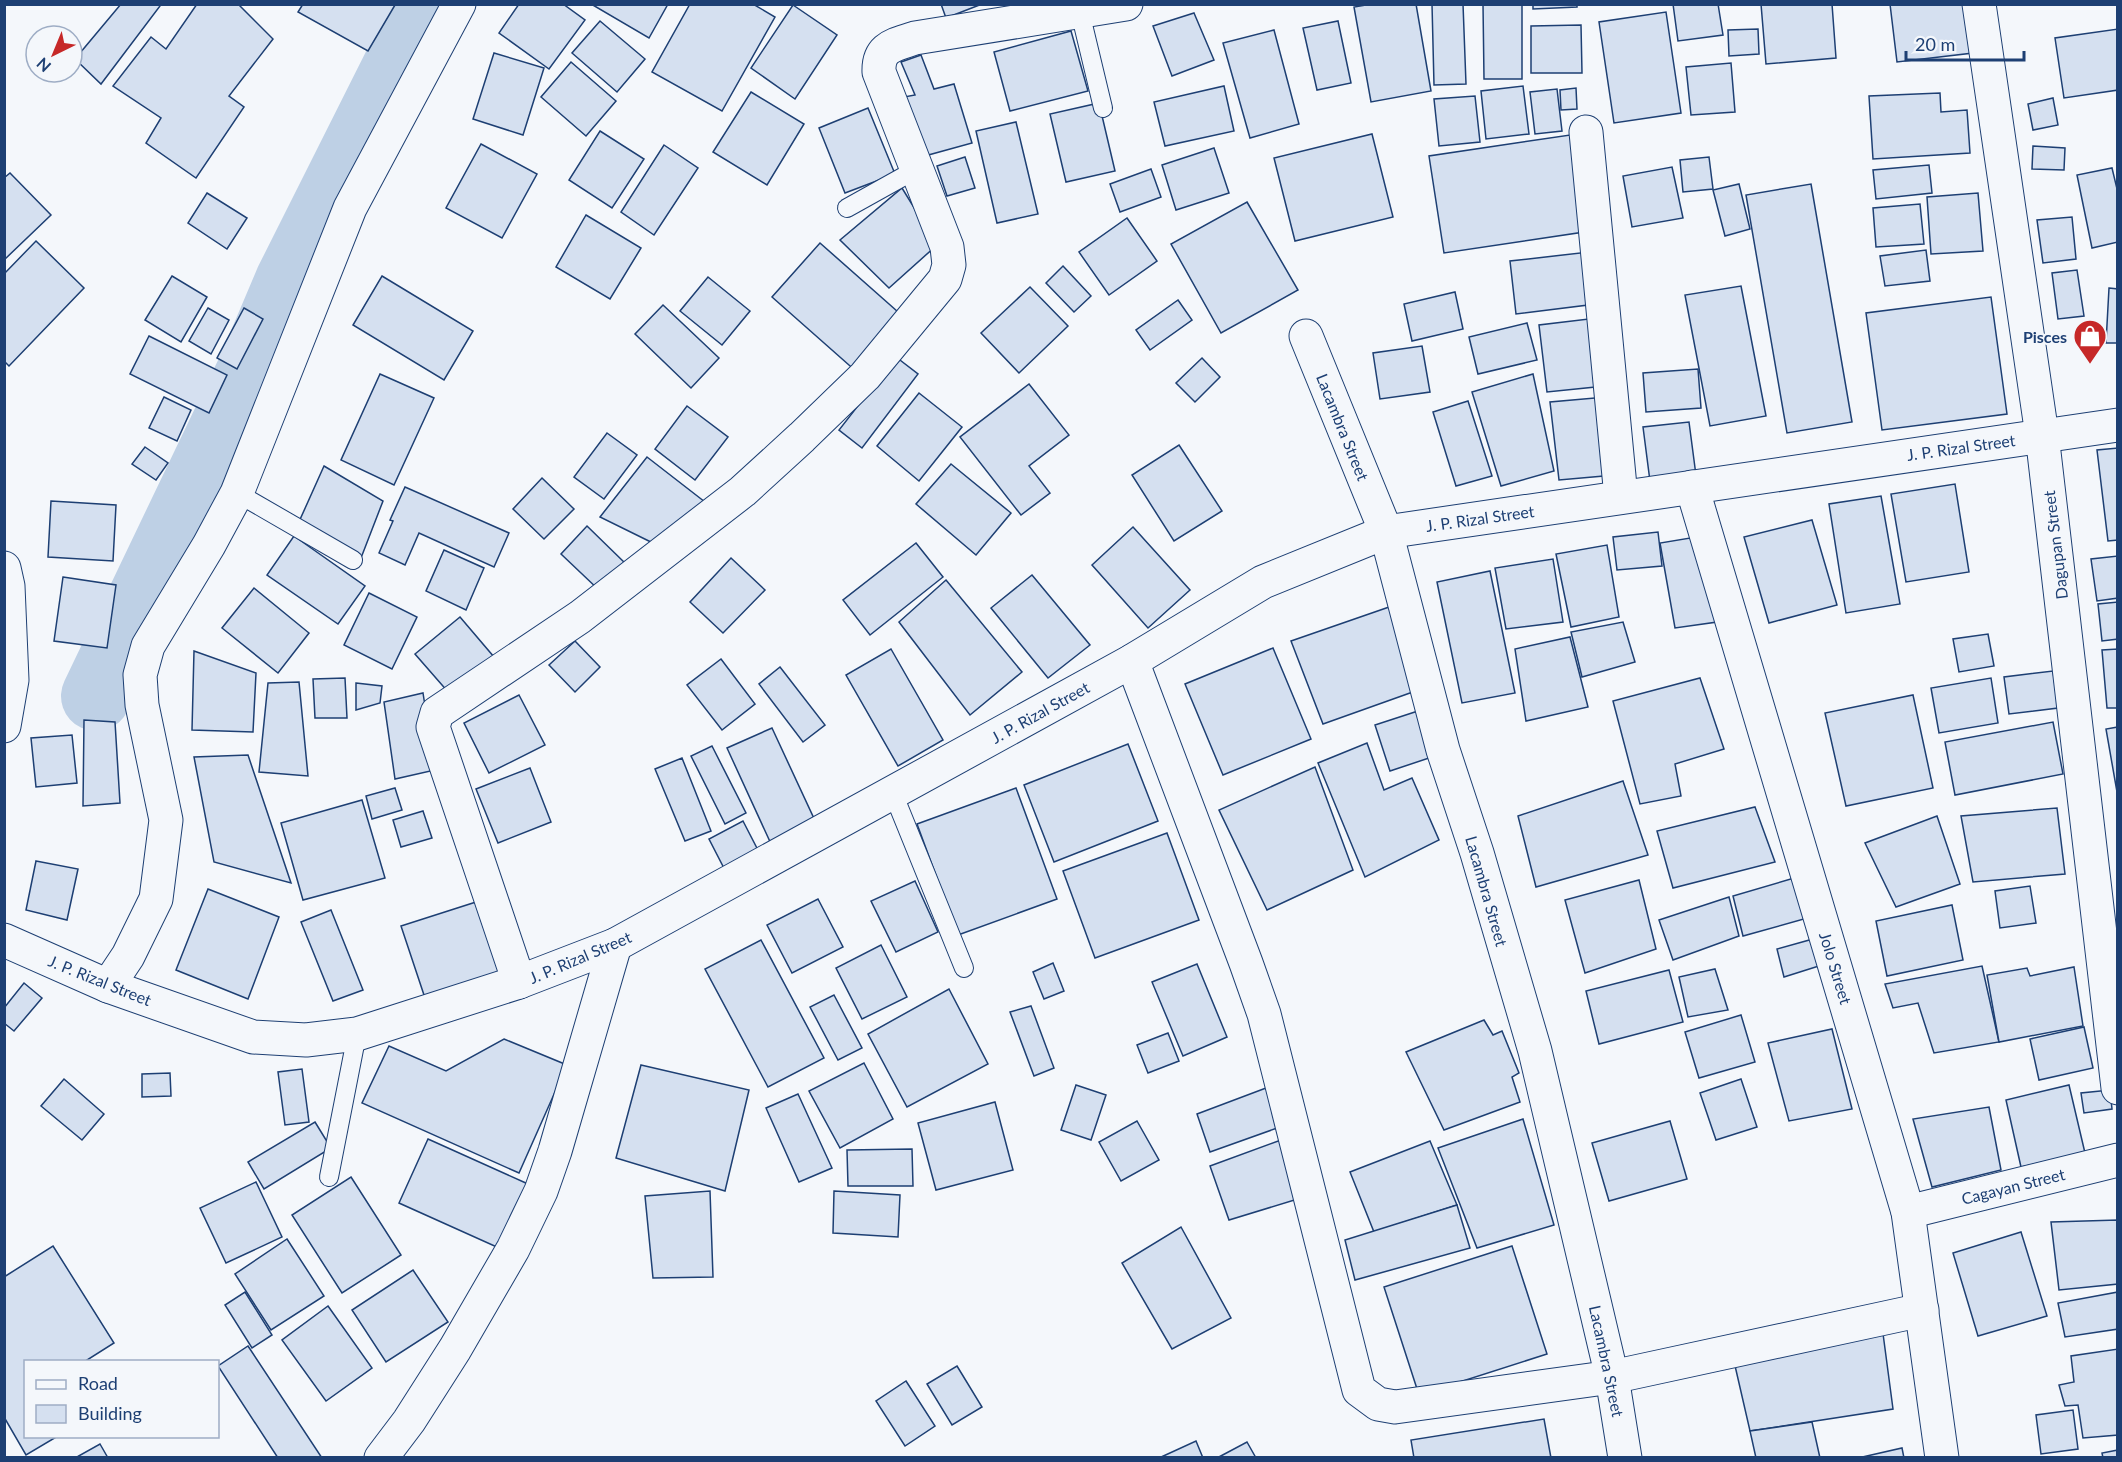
<svg xmlns="http://www.w3.org/2000/svg" width="2122" height="1462" viewBox="0 0 2122 1462" font-family="Lato,sans-serif">
  <rect width="100%" height="100%" fill="#f4f7fb"/>
  <g fill="none" stroke-linecap="round" stroke-linejoin="round">
    <path stroke="#bed0e5" stroke-width="70" d="M96,696l158,-330 36,-85 139,-277"/>
  </g>
  <g fill="#d5e0f0" stroke="#1d3f73" stroke-width="1.5">
    <path d="M121,4h36l3,2 -59,78 -26,-25z"/>
    <path d="M197,4h41l35,35 -44,57 15,11 -48,71 -50,-35 15,-25 -48,-32 38,-49 15,12z"/>
    <path d="M303,4h90l2,1 -27,46 -70,-39z"/>
    <path d="M519,4h44l22,16 -36,49 -50,-36z"/>
    <path d="M591,4h77l-19,34z"/>
    <path d="M690,4h63l22,13 -53,94 -70,-39z"/>
    <path d="M941,4h41l-36,14z"/>
    <path d="M1372,4h44l15,87 -60,11 -17,-95z"/>
    <path d="M1432,4h31l3,80 -32,1z"/>
    <path d="M1483,4h39v75h-38z"/>
    <path d="M1533,4h44v3l-44,2z"/>
    <path d="M1673,4h45l5,31 -45,6z"/>
    <path d="M1761,4h71l4,54 -70,6z"/>
    <path d="M1890,4h77l6,49 -76,9z"/>
    <path d="M793,5l44,30 -42,64 -44,-31z"/>
    <path d="M1666,12l15,101 -67,10 -15,-101z"/>
    <path d="M1194,13l20,47 -42,16 -19,-50z"/>
    <path d="M600,21l45,38 -28,33 -45,-39z"/>
    <path d="M1338,21l13,62 -34,7 -14,-62z"/>
    <path d="M1581,25l1,48h-51v-47z"/>
    <path d="M1758,29l1,25 -30,2 -1,-26z"/>
    <path d="M2118,29v61l-54,8 -9,-60z"/>
    <path d="M1274,30l25,94 -49,14 -27,-95z"/>
    <path d="M1071,31l17,60 -78,20 -16,-59z"/>
    <path d="M494,53l50,15 -21,67 -50,-16z"/>
    <path d="M921,55l13,34 20,-5 18,59 -51,14 -17,-60 11,-2 -14,-33z"/>
    <path d="M571,62l45,39 -30,35 -45,-39z"/>
    <path d="M1731,63l4,49 -44,3 -5,-48z"/>
    <path d="M1224,86l10,45 -69,15 -11,-44z"/>
    <path d="M1523,86l6,48 -43,5 -5,-48z"/>
    <path d="M1576,88l1,21 -16,1 -1,-20z"/>
    <path d="M1557,89l5,42 -27,3 -5,-42z"/>
    <path d="M751,92l53,32 -37,61 -54,-33z"/>
    <path d="M1940,93l1,19 26,-2 3,43 -97,6 -4,-63z"/>
    <path d="M1475,96l5,46 -41,4 -5,-47z"/>
    <path d="M2053,98l5,27 -25,5 -5,-26z"/>
    <path d="M1099,103l16,68 -49,11 -16,-68z"/>
    <path d="M868,108l27,66 -50,19 -26,-65z"/>
    <path d="M1016,122l22,92 -41,9 -21,-92z"/>
    <path d="M600,131l44,28 -32,49 -43,-28z"/>
    <path d="M1372,134l21,83 -98,24 -21,-83z"/>
    <path d="M1570,135l14,97 -140,21 -15,-97z"/>
    <path d="M481,144l56,30 -35,64 -56,-30z"/>
    <path d="M664,145l34,23 -44,67 -33,-23z"/>
    <path d="M2033,146l32,2 -1,22 -32,-1z"/>
    <path d="M1214,148l15,45 -53,17 -14,-45z"/>
    <path d="M965,157l10,31 -28,8 -10,-30z"/>
    <path d="M1709,157l4,32 -30,3 -3,-32z"/>
    <path d="M1929,165l3,28 -56,6 -3,-29z"/>
    <path d="M1672,167l11,51 -51,9 -9,-51z"/>
    <path d="M2112,168l6,25v49l-26,6 -15,-73z"/>
    <path d="M1151,169l10,28 -41,15 -10,-28z"/>
    <path d="M10,173l41,42 -47,45v-82z"/>
    <path d="M1739,184l11,45 -25,7 -12,-46z"/>
    <path d="M1811,184l41,238 -65,11 -41,-238z"/>
    <path d="M902,188l35,57 -48,43 -49,-48z"/>
    <path d="M207,193l40,25 -20,31 -39,-26z"/>
    <path d="M1978,193l5,58 -52,3 -4,-57z"/>
    <path d="M1247,202l51,88 -77,43 -50,-89z"/>
    <path d="M1920,204l4,40 -48,3 -3,-39z"/>
    <path d="M586,215l55,33 -31,51 -54,-32z"/>
    <path d="M2072,217l4,42 -33,4 -6,-43z"/>
    <path d="M1127,218l30,43 -48,34 -30,-43z"/>
    <path d="M36,241l48,47 -75,78 -5,-5v-87z"/>
    <path d="M820,243l86,76 -48,54 -86,-76z"/>
    <path d="M1926,250l4,31 -45,5 -5,-30z"/>
    <path d="M1589,252l7,52 -80,10 -6,-53z"/>
    <path d="M1063,266l28,30 -17,16 -28,-29z"/>
    <path d="M2077,270l7,46 -26,3 -6,-46z"/>
    <path d="M172,276l35,21 -26,45 -36,-22z"/>
    <path d="M382,276l91,55 -29,49 -91,-55z"/>
    <path d="M708,277l42,34 -28,34 -42,-34z"/>
    <path d="M1741,286l25,130 -56,10 -25,-131z"/>
    <path d="M1030,287l38,39 -49,47 -38,-40z"/>
    <path d="M2109,288l9,1v54h-12z"/>
    <path d="M1455,292l8,37 -51,12 -8,-37z"/>
    <path d="M1991,297l16,117 -125,16 -16,-117z"/>
    <path d="M1178,300l14,20 -42,30 -14,-20z"/>
    <path d="M663,305l56,53 -28,30 -56,-54z"/>
    <path d="M208,308l21,12 -18,34 -22,-13z"/>
    <path d="M244,308l19,11 -26,50 -20,-11z"/>
    <path d="M1597,318l8,68 -58,6 -8,-67z"/>
    <path d="M1527,323l10,37 -59,14 -9,-37z"/>
    <path d="M149,336l78,39 -18,38 -79,-39z"/>
    <path d="M1422,346l8,46 -50,7 -7,-46z"/>
    <path d="M896,357l22,17 -56,74 -23,-18z"/>
    <path d="M1202,358l18,19 -25,25 -19,-19z"/>
    <path d="M1698,369l3,39 -55,4 -3,-39z"/>
    <path d="M380,374l54,24 -40,87 -53,-25z"/>
    <path d="M1533,374l21,97 -53,15 -29,-94z"/>
    <path d="M1029,384l40,51 -40,31 21,27 -29,22 -61,-78z"/>
    <path d="M919,393l43,34 -43,54 -42,-35z"/>
    <path d="M164,397l27,13 -14,31 -28,-13z"/>
    <path d="M1606,397l9,78 -56,5 -9,-78z"/>
    <path d="M1468,401l24,75 -36,10 -23,-74z"/>
    <path d="M687,406l41,31 -33,43 -40,-31z"/>
    <path d="M1689,422l8,61 -46,6 -8,-62z"/>
    <path d="M607,433l30,22 -33,44 -30,-22z"/>
    <path d="M1179,445l43,66 -48,30 -42,-66z"/>
    <path d="M145,447l23,16 -12,17 -24,-16z"/>
    <path d="M2118,448v92l-10,1 -11,-91z"/>
    <path d="M647,457l58,45 -46,44 -59,-29z"/>
    <path d="M951,464l60,49 -35,42 -60,-51z"/>
    <path d="M324,466l59,35 -22,57 -63,-34z"/>
    <path d="M542,478l32,31 -30,30 -31,-30z"/>
    <path d="M1955,484l14,88 -63,10 -15,-88z"/>
    <path d="M405,487l104,46 -15,34 -75,-34 -14,32 -26,-12 14,-32 -3,-1z"/>
    <path d="M1881,496l19,108 -54,9 -17,-109z"/>
    <path d="M51,501l65,4 -3,56 -65,-4z"/>
    <path d="M1812,520l25,85 -68,18 -25,-86z"/>
    <path d="M587,526l40,39 -26,27 -40,-38z"/>
    <path d="M1133,527l57,63 -42,38 -56,-63z"/>
    <path d="M1658,532l4,34 -45,4 -4,-33z"/>
    <path d="M294,536l71,50 -27,38 -71,-49z"/>
    <path d="M1702,536l15,86 -42,6 -15,-85z"/>
    <path d="M916,543l27,34 -73,58 -27,-35z"/>
    <path d="M1607,545l12,72 -48,10 -15,-73z"/>
    <path d="M444,550l40,18 -18,42 -40,-19z"/>
    <path d="M2118,556v42l-21,3 -6,-42z"/>
    <path d="M731,558l34,32 -42,43 -33,-31z"/>
    <path d="M1553,559l10,63 -57,7 -11,-61z"/>
    <path d="M1490,571l25,122 -53,10 -25,-121z"/>
    <path d="M1032,575l58,70 -42,33 -57,-70z"/>
    <path d="M63,577l53,8 -9,63 -53,-7z"/>
    <path d="M946,580l76,92 -52,43 -71,-93z"/>
    <path d="M254,588l55,45 -31,40 -56,-45z"/>
    <path d="M369,593l48,24 -25,52 -48,-24z"/>
    <path d="M2118,602v37l-16,2 -4,-37z"/>
    <path d="M1392,606l32,82 -101,36 -32,-83z"/>
    <path d="M460,617l34,40 -45,36 -34,-39z"/>
    <path d="M1623,622l12,40 -53,15 -11,-45z"/>
    <path d="M1988,634l6,32 -35,6 -6,-33z"/>
    <path d="M1570,637l18,70 -62,14 -11,-72z"/>
    <path d="M575,641l25,26 -25,25 -26,-27z"/>
    <path d="M1273,648l38,91 -88,36 -38,-91z"/>
    <path d="M891,649l52,91 -45,26 -52,-91z"/>
    <path d="M2118,649v59h-11l-5,-58z"/>
    <path d="M194,651l62,22 -3,59 -61,-2z"/>
    <path d="M721,659l34,45 -33,26 -35,-45z"/>
    <path d="M780,667l45,58 -22,17 -44,-58z"/>
    <path d="M2053,671l5,37 -49,6 -5,-37z"/>
    <path d="M345,678l2,40h-32l-2,-39z"/>
    <path d="M1700,678l24,71 -49,15 6,32 -41,8 -27,-103z"/>
    <path d="M1991,678l7,45 -59,10 -8,-45z"/>
    <path d="M299,682l9,94 -49,-4 9,-89z"/>
    <path d="M356,683l26,3 -2,17 -24,7z"/>
    <path d="M423,693l12,77 -40,9 -11,-77z"/>
    <path d="M519,695l26,50 -56,28 -25,-50z"/>
    <path d="M1913,695l20,93 -87,18 -21,-93z"/>
    <path d="M1421,710l14,46 -45,15 -15,-46z"/>
    <path d="M84,720l31,2 5,81 -37,3z"/>
    <path d="M2053,722l10,52 -108,21 -10,-53z"/>
    <path d="M2118,727v65h-1l-11,-63z"/>
    <path d="M772,728l45,97 -45,21 -45,-98z"/>
    <path d="M72,735l5,48 -41,4 -5,-49z"/>
    <path d="M1367,743l17,47 28,-12 27,62 -74,37 -47,-114z"/>
    <path d="M1128,744l30,77 -104,41 -30,-77z"/>
    <path d="M712,746l34,67 -21,11 -34,-68z"/>
    <path d="M248,755l43,128 -77,-21 -20,-105z"/>
    <path d="M682,758l29,73 -26,10 -30,-72z"/>
    <path d="M1315,767l38,103 -86,40 -48,-100z"/>
    <path d="M530,768l21,54 -53,21 -22,-54z"/>
    <path d="M1623,781l25,74 -112,32 -18,-71z"/>
    <path d="M395,788l7,22 -30,9 -6,-23z"/>
    <path d="M1016,788l41,111 -99,36 -41,-111z"/>
    <path d="M362,800l23,78 -82,22 -22,-77z"/>
    <path d="M1755,807l20,55 -102,26 -16,-57z"/>
    <path d="M2057,808l8,66 -92,8 -12,-66z"/>
    <path d="M423,811l9,27 -31,9 -8,-27z"/>
    <path d="M1937,816l23,68 -64,23 -31,-64z"/>
    <path d="M743,821l19,37 -34,18 -19,-37z"/>
    <path d="M1167,833l32,87 -104,38 -32,-87z"/>
    <path d="M36,861l42,8 -11,51 -41,-10z"/>
    <path d="M1801,876l10,41 -68,19 -10,-40z"/>
    <path d="M1639,880l17,69 -71,24 -20,-73z"/>
    <path d="M915,881l23,51 -42,20 -25,-51z"/>
    <path d="M2030,886l6,37 -36,5 -5,-37z"/>
    <path d="M208,889l71,28 -31,82 -72,-29z"/>
    <path d="M1729,897l10,39 -66,24 -14,-40z"/>
    <path d="M818,899l25,48 -51,26 -25,-48z"/>
    <path d="M476,902l27,78 -76,24 -26,-78z"/>
    <path d="M1952,905l11,55 -76,16 -11,-55z"/>
    <path d="M331,910l32,80 -30,11 -32,-79z"/>
    <path d="M1813,939l9,26 -38,12 -7,-28z"/>
    <path d="M761,940l63,118 -56,29 -63,-118z"/>
    <path d="M881,945l26,52 -45,22 -26,-51z"/>
    <path d="M1053,963l11,28 -20,8 -11,-27z"/>
    <path d="M1197,964l30,73 -44,19 -31,-74z"/>
    <path d="M1982,966l17,76 -65,11 -16,-50 -25,5 -8,-24z"/>
    <path d="M2074,967l9,59 -84,16 -12,-67 40,-7 3,8z"/>
    <path d="M1715,969l13,41 -40,7 -9,-40z"/>
    <path d="M1669,970l14,52 -84,22 -13,-53z"/>
    <path d="M24,983l18,15 -28,33 -10,-8v-15z"/>
    <path d="M949,989l39,75 -81,43 -39,-73z"/>
    <path d="M834,995l28,53 -24,12 -28,-53z"/>
    <path d="M1031,1006l23,62 -20,8 -24,-64z"/>
    <path d="M1741,1015l14,47 -56,16 -14,-46z"/>
    <path d="M1484,1020l9,15 9,-4 17,42 -7,4 8,25 -76,28 -38,-78z"/>
    <path d="M2084,1027l9,41 -54,12 -9,-41z"/>
    <path d="M1832,1029l20,80 -63,12 -21,-78z"/>
    <path d="M1168,1033l11,28 -31,12 -11,-28z"/>
    <path d="M504,1039l63,26 -48,108 -157,-70 27,-57 57,25z"/>
    <path d="M864,1063l29,56 -53,29 -31,-57z"/>
    <path d="M641,1065l108,25 -24,101 -109,-33z"/>
    <path d="M302,1069l7,53 -24,3 -7,-53z"/>
    <path d="M170,1073l1,23 -29,1v-23z"/>
    <path d="M64,1079l40,35 -22,26 -41,-34z"/>
    <path d="M1741,1079l16,48 -41,13 -16,-47z"/>
    <path d="M1076,1085l30,10 -15,45 -30,-10z"/>
    <path d="M2069,1085l16,68 -64,14 -15,-67z"/>
    <path d="M1266,1088l14,39 -70,25 -13,-38z"/>
    <path d="M2110,1090l2,19 -28,4 -3,-20z"/>
    <path d="M798,1094l34,74 -33,14 -33,-74z"/>
    <path d="M995,1102l18,68 -77,20 -18,-67z"/>
    <path d="M1989,1107l12,63 -69,17 -19,-68z"/>
    <path d="M1523,1119l31,106 -77,23 -39,-100z"/>
    <path d="M1137,1121l22,39 -38,21 -22,-39z"/>
    <path d="M1670,1121l17,58 -78,22 -17,-58z"/>
    <path d="M315,1122l16,26 -67,41 -16,-27z"/>
    <path d="M428,1139l100,45 -29,64 -100,-45z"/>
    <path d="M1281,1140l20,58 -72,22 -19,-54z"/>
    <path d="M1430,1141l27,64 -83,27 -24,-60z"/>
    <path d="M912,1149l1,37h-65l-1,-36z"/>
    <path d="M351,1177l50,78 -59,38 -50,-78z"/>
    <path d="M256,1182l26,55 -56,26 -26,-55z"/>
    <path d="M710,1191l3,86 -60,1 -8,-82z"/>
    <path d="M834,1191l66,4 -2,42 -65,-4z"/>
    <path d="M1457,1205l13,43 -115,32 -10,-40z"/>
    <path d="M2118,1220v64l-59,6 -8,-68z"/>
    <path d="M1181,1227l50,91 -59,31 -50,-86z"/>
    <path d="M2021,1232l26,84 -69,20 -25,-83z"/>
    <path d="M287,1239l37,57 -53,34 -36,-56z"/>
    <path d="M53,1246l61,97 -30,19h-58v74h32l-32,19 -22,-38v-140z"/>
    <path d="M1512,1246l35,108 -128,41 -35,-108z"/>
    <path d="M413,1270l35,52 -62,40 -34,-52z"/>
    <path d="M245,1292l27,43 -20,13 -27,-43z"/>
    <path d="M2118,1292v37l-53,8 -7,-34z"/>
    <path d="M328,1306l44,62 -46,33 -44,-61z"/>
    <path d="M1882,1326l11,83 -143,22 -17,-74z"/>
    <path d="M248,1346l74,112h-44l-60,-92z"/>
    <path d="M2118,1349v86l-35,3 -5,-33 -13,1 -6,-21 15,-3 -3,-26z"/>
    <path d="M957,1366l25,41 -30,18 -25,-41z"/>
    <path d="M906,1381l29,45 -30,20 -29,-45z"/>
    <path d="M2073,1410l5,39 -37,5 -5,-39z"/>
    <path d="M1544,1419l7,39h-137l-3,-18z"/>
    <path d="M1812,1422l8,36h-64l-6,-27z"/>
    <path d="M1196,1441l7,17h-44z"/>
    <path d="M1247,1442l9,16h-39z"/>
    <path d="M100,1444l8,14h-33z"/>
    <path d="M1902,1448l2,10h-46z"/>
    <path d="M2118,1450v8h-15l-1,-5z"/>
  </g>
  <g fill="none" stroke-linecap="round" stroke-linejoin="round">
    <g stroke="#1d3f73" stroke-width="20">
      <g id="service">
        <path d="M1080,12l23,96"/>
        <path d="M847,208l70,-39"/>
        <path d="M237,493l116,67"/>
        <path d="M893,793l71,175"/>
        <path d="M329,1177l28,-143"/>
      </g>
    </g>
    <g stroke="#1d3f73" stroke-width="35">
      <g id="minor">
        <path d="M1979,4l63,431 76,653"/>
        <path d="M1586,132l35,365"/>
        <path d="M1306,336l80,196 57,218 34,103 58,198 77,326 13,81"/>
        <path d="M1692,487l216,725 34,246"/>
        <path d="M1132,661l114,302 18,51 95,376 19,14 17,3 217,-30 310,-67"/>
        <path d="M519,982l-86,-255 4,-14 143,-96 163,-126 59,-54 63,-61 80,-97 4,-14 -2,-18 -68,-175c-1,-26 16,-27 36,-34l211,-34"/>
        <path d="M108,986l20,-30 28,-57 10,-79 -24,-115 -2,-30 8,-29 61,-101 28,-52 113,-285 109,-204"/>
        <path d="M1908,1212l210,-52"/>
      </g>
    </g>
    <g stroke="#1d3f73" stroke-width="35">
      <g id="tertiary">
        <path d="M4,568l4,18 4,94 -8,46"/>
        <path d="M4,940l104,46 145,51 53,3 51,-6 162,-52 96,-37 517,-284 131,-79 123,-50 732,-107"/>
        <path d="M381,1458l28,-37 46,-72 58,-100 28,-58 14,-40 60,-206"/>
      </g>
    </g>
    <use href="#service" stroke="#f4f7fb" stroke-width="18"/>
    <use href="#minor" stroke="#f4f7fb" stroke-width="33"/>
    <use href="#tertiary" stroke="#f4f7fb" stroke-width="33"/>
  </g>
  <defs>
    <g id="shop-pin" transform="scale(1.725)"><path d="M0 17L-7.5 6A9.5 9.5 0 1 1 7.5 6Z" fill="#c62828" stroke="#f4f7fb"/><path d="M-5-2.5h2.3a2.7 3.5 0 0 1 5.4 0H5L5.5 6h-11ZM-1.5-2.5h3a1.5 2.3 0 0 0-3 0Z" fill="#fff"/></g>
  </defs>
  <g fill-rule="evenodd">
    <use href="#shop-pin" x="2090" y="336"/>
  </g>
  <g text-anchor="middle" dominant-baseline="central" stroke-width="4.5" stroke-linejoin="round" paint-order="stroke">
    <g font-size="16" font-weight="bold" fill="#1d3f73" stroke="#f4f7fb" text-anchor="end">
      <text x="2067" y="336">Pisces</text>
    </g>
    <g font-size="16" fill="#1d3f73" stroke="#f4f7fb">
      <text transform="translate(1343 427) rotate(68)">Lacambra Street</text>
      <text transform="translate(1961 447) rotate(-8)">J. P. Rizal Street</text>
      <text transform="translate(1480 518) rotate(-8)">J. P. Rizal Street</text>
      <text transform="translate(2055 545) rotate(-97)">Dagupan Street</text>
      <text transform="translate(1040 712) rotate(-29)">J. P. Rizal Street</text>
      <text transform="translate(1487 891) rotate(74)">Lacambra Street</text>
      <text transform="translate(580 957) rotate(-23)">J. P. Rizal Street</text>
      <text transform="translate(1836 968) rotate(73)">Jolo Street</text>
      <text transform="translate(100 980) rotate(22)">J. P. Rizal Street</text>
      <text transform="translate(2013 1186) rotate(-14)">Cagayan Street</text>
      <text transform="translate(1607 1361) rotate(78)">Lacambra Street</text>
    </g>
  </g>
  <rect width="2122" height="1462" fill="none" stroke="#1d3f73" stroke-width="12"/>
  <rect x="24" y="1360" width="195" height="78" fill="#f4f7fb" stroke="#9eadc5" stroke-width="1.5"/>
  <rect x="36" y="1380" width="30" height="9" fill="#f4f7fb" stroke="#9eadc5" stroke-width="1.5"/>
  <text x="78" y="1390" font-size="18" fill="#1d3f73">Road</text>
  <rect x="36" y="1405" width="30" height="18" fill="#d5e0f0" stroke="#9eadc5" stroke-width="1.5"/>
  <text x="78" y="1420" font-size="18" fill="#1d3f73">Building</text>
  <g transform="translate(54 54) rotate(223)"><circle r="28" fill="#f4f7fb" stroke="#9eadc5" stroke-width="1.5"/>
  <path d="M0-4.5L10 22L0 15L-10 22Z" fill="#c62828"/>
  <text y="-9" font-size="16" font-weight="bold" text-anchor="middle" fill="#1d3f73">N</text>
  </g>
  <path d="M1906 51v9h118v-9" fill="none" stroke="#1d3f73" stroke-width="3"/>
  <text x="1915" y="51" font-size="18" fill="#1d3f73" stroke="#f4f7fb" stroke-width="4.5" paint-order="stroke">20 m</text>
</svg>
